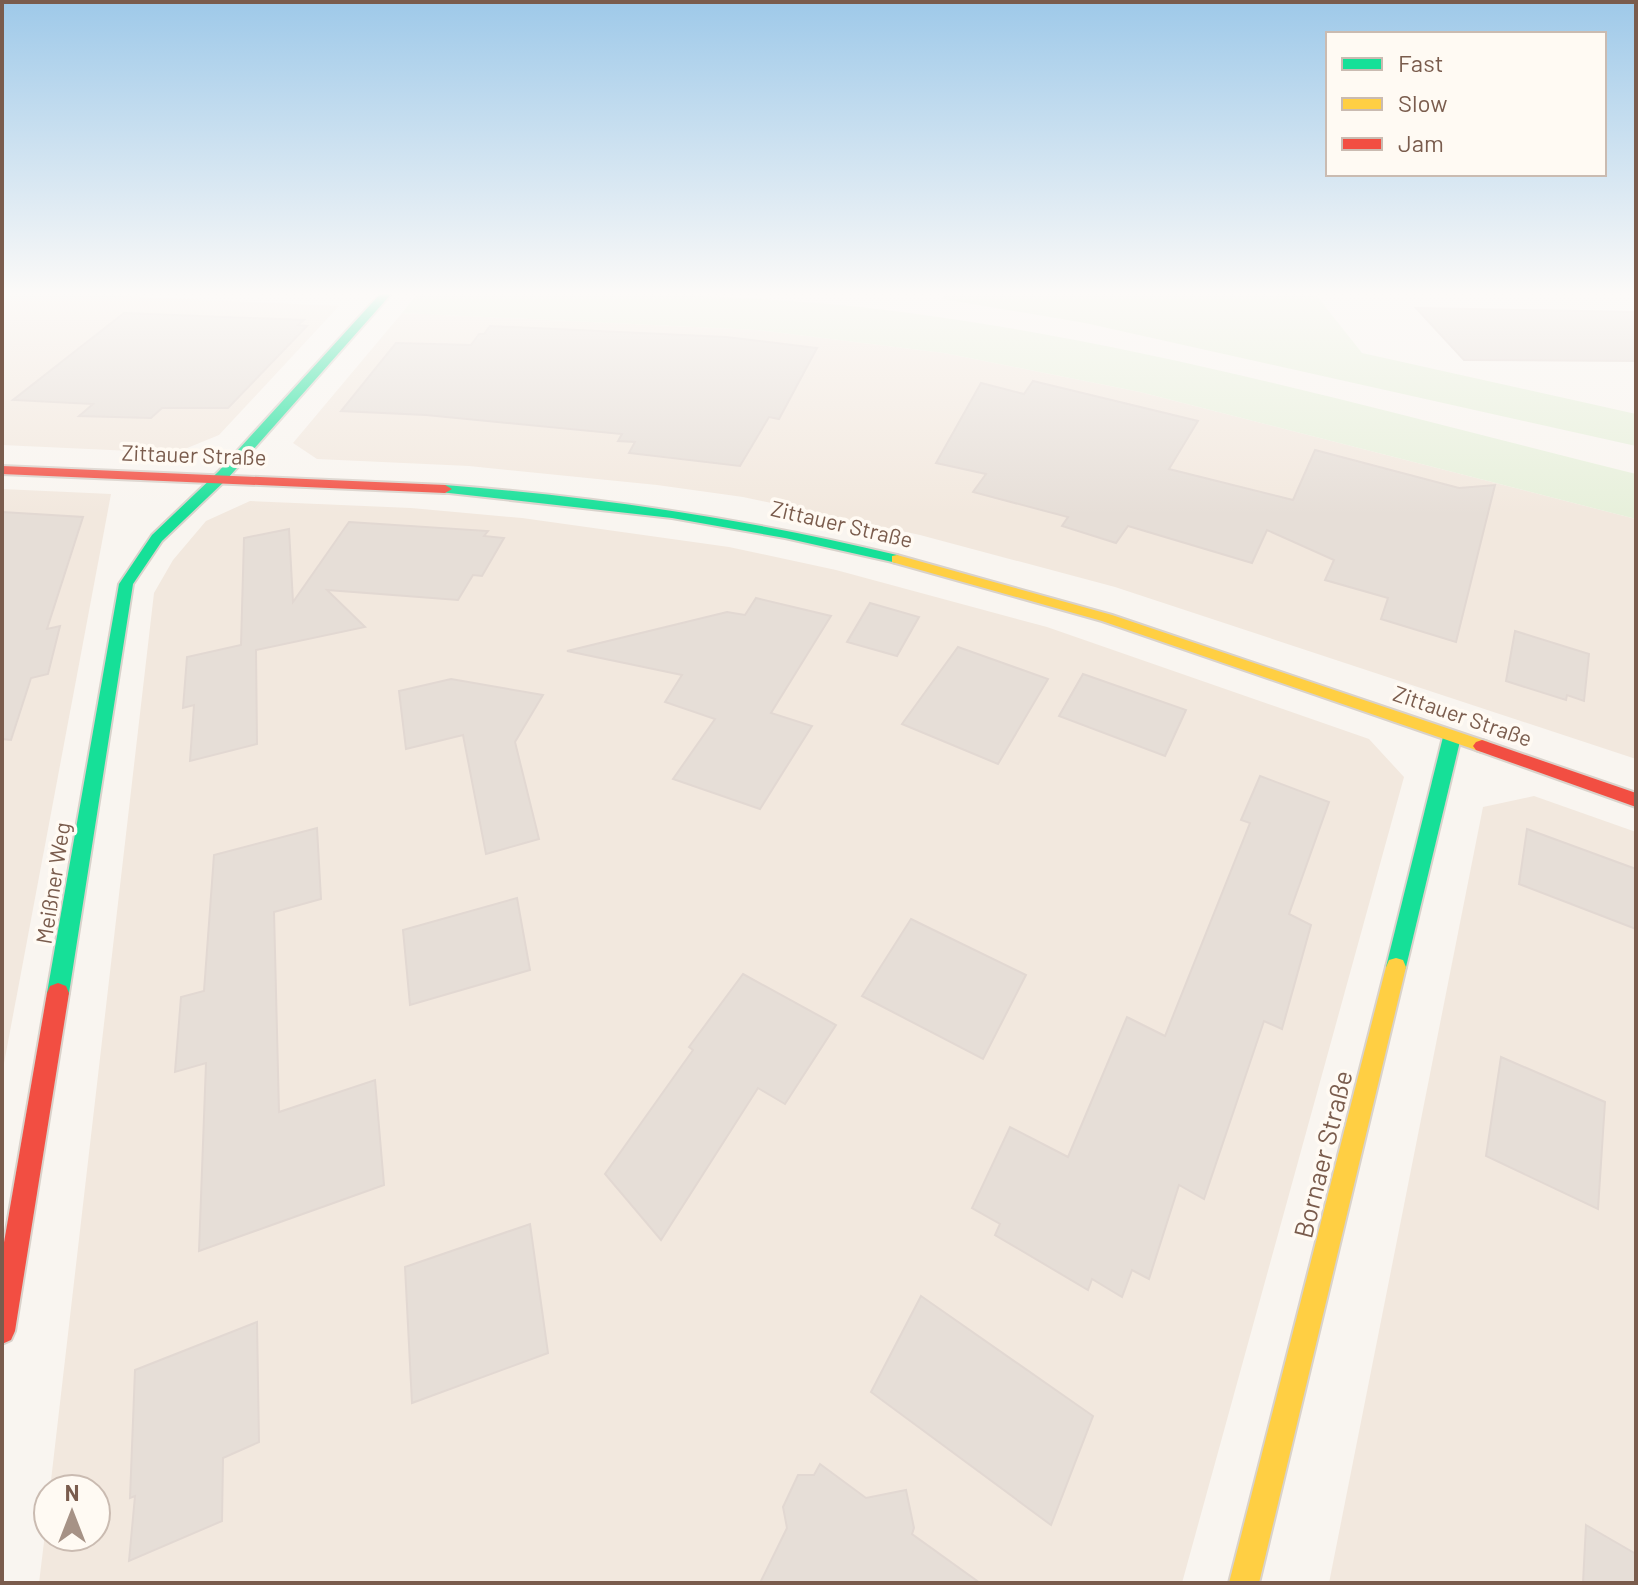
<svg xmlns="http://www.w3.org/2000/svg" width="1638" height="1585" viewBox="0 0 1638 1585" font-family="Barlow,sans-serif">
  <rect width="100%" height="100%" fill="#f9f5f0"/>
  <g fill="#f2e8de">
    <path d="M2,293h57l280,13 -120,129 -44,18 -173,-8z"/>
    <path d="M402,313l355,17 187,23 196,39 496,127v240l-521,-172 -195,-52 -177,-38 -86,-12 -188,-19 -152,-7 -24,-16z"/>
    <path d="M2,489l109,5 -109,580z"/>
    <path d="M250,501l161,7 111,10 207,29 107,23 211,57 322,112 35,38 -222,806h-1143l9,-74v28h48v-48h-46l104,-896 19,-33 33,-39z"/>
    <path d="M1534,796l102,36v751h-307l154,-776z"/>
  </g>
  <g fill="#e7f0db">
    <path d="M418,293c162,0 323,-2 484,19 249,32 491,102 734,162v45l-496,-127 -196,-39 -187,-23 -355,-17z"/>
    <path d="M943,293l373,2 46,58 274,61v32l-551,-123 -142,-24z"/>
  </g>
  <g fill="#e6ded7" stroke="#e2d8d2" stroke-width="2">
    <path d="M1416,308l220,4v49l-172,-1z"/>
    <path d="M124,313l180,7 -6,5 9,1 -79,82h-66l-11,10 -72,-2 14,-12 -80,-4z"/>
    <path d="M490,326l236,11 91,11 -38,71 -10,-2 -29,49 -111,-13 6,-11 -17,-1 4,-7 -196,-19 -85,-4 55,-68 75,2 8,-11h5z"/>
    <path d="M1033,381l165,40 -29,48 124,31 22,-50 144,38 36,-3 -39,157 -75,-23 7,-21 -63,-18 9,-20 -67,-30 -15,33 -124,-37 -12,17 -54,-17 6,-9 -95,-25 13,-18 -50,-11 45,-80 43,11z"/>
    <path d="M2,512l81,5 -36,112 13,-3 -12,48 -17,4 -20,62 -9,-1z"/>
    <path d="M349,522l139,9 -4,5 20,2 -22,38 -9,-1 -15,25 -131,-10 38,37 -109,23 1,94 -67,17 4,-56 -11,3 4,-51 54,-12 3,-107 45,-9 4,73z"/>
    <path d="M756,598l75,18 -60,97 41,13 -52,83 -87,-30 42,-60 -50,-17 17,-27 -115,-24 160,-39 18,3z"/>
    <path d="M870,603l49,14 -22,39 -50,-14z"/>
    <path d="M1515,631l74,23 -5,47 -17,-6 -1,5 -60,-19z"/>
    <path d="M958,647l90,32 -50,85 -96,-40z"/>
    <path d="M1083,674l103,36 -21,46 -106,-40z"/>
    <path d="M451,679l92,16 -28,47 24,97 -53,15 -23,-119 -57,14 -7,-58z"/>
    <path d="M1260,776l69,26 -40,112 22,11 -29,104 -18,-8 -60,178 -25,-14 -30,94 -17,-9 -10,27 -30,-18 -4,11 -93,-55 5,-11 -28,-16 38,-81 58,30 59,-140 38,19 85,-213 -9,-3z"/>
    <path d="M317,828l4,71 -47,13 5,200 96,-32 9,105 -185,66 7,-188 -31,9 6,-75 23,-6 10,-136z"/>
    <path d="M1527,829l109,40v60l-117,-45z"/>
    <path d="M517,898l13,72 -120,35 -7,-75z"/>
    <path d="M911,919l115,56 -43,84 -121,-63z"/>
    <path d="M743,974l93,51 -51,79 -27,-16 -97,152 -56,-66 88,-124 -4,-3z"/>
    <path d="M1501,1057l104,45 -7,107 -112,-53z"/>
    <path d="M530,1224l18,129 -136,50 -7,-136z"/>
    <path d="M921,1296l172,120 -42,109 -180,-133z"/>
    <path d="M257,1322l2,120 -36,16 -1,63 -93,40 6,-65 -5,2 5,-128z"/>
    <path d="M820,1464l46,34 40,-8 8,38 -2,6 68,49h-220l27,-55 -4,-21 15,-32h16z"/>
    <path d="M1586,1525l50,29v29h-53z"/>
  </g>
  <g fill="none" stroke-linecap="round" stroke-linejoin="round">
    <g stroke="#d9d2cb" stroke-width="4">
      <g id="fast">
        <path d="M381,293h11l-164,185 -66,63 -29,43 -64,409 -3,7 -8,3 -8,-3 -3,-7 72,-409 33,-49 66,-63z"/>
        <path d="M445,485c153,12 303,34 452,70l7,4 -7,4 -112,-25 -113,-20 -232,-26v-6z"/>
        <path d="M1452,731l9,6 -55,230 -3,7 -7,2 -7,-2 -3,-7 57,-230z"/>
      </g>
    </g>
    <g stroke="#d9d2cb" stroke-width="4">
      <g id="slow">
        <path d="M897,555l215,60 376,127 3,4 -9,6 -6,-2 -374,-129 -210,-59v-6z"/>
        <path d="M1396,958l7,2 3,7 -147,616h-30l157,-616 3,-7z"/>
      </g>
    </g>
    <g stroke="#d9d2cb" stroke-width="4">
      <g id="jam">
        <path d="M2,466l443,19 7,4 -7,4 -443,-19z"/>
        <path d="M1482,740l154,53v14l-160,-57 -3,-4 3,-4z"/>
        <path d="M58,983l8,3 3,7 -54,338 -4,9 -9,4v-90l45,-261 3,-7z"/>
      </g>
    </g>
    <use href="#fast" fill="#16e098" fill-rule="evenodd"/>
    <use href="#slow" fill="#ffcf43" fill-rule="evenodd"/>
    <use href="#jam" fill="#f24e42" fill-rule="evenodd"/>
  </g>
  <linearGradient id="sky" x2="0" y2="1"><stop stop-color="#9ec9e9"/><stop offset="0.57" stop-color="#fcfaf8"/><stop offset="1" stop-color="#fcfaf8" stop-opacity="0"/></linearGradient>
  <rect width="1638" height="515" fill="url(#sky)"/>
  <g text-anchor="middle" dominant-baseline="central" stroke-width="7" stroke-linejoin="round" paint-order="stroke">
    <g font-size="22" fill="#7a5c4d" stroke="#fffaf3">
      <text transform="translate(194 454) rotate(2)">Zittauer Straße</text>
      <text transform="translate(842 523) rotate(13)">Zittauer Straße</text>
      <text transform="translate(1463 715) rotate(19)">Zittauer Straße</text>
      <text transform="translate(52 883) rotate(-81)">Meißner Weg</text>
    </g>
    <g font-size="26" fill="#7a5c4d" stroke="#fffaf3">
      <text transform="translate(1322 1154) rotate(-76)">Bornaer Straße</text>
    </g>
  </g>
  <rect width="1638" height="1585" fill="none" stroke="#7a5c4d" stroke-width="8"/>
  <rect x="1326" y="32" width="280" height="144" fill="#fffaf3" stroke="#cabbb1" stroke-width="2"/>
  <rect x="1342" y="58" width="40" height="12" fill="#16e098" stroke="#cabbb1" stroke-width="2"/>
  <text x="1398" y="72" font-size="24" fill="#7a5c4d">Fast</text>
  <rect x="1342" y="98" width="40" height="12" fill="#ffcf43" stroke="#cabbb1" stroke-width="2"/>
  <text x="1398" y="112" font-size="24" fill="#7a5c4d">Slow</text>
  <rect x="1342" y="138" width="40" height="12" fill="#f24e42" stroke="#cabbb1" stroke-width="2"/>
  <text x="1398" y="152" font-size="24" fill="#7a5c4d">Jam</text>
  <g transform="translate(72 1513)"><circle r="38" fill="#fffaf3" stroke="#cabbb1" stroke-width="2"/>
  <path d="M0-6L14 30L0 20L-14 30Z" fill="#a69286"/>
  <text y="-12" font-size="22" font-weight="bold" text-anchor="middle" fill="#7a5c4d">N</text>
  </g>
</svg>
